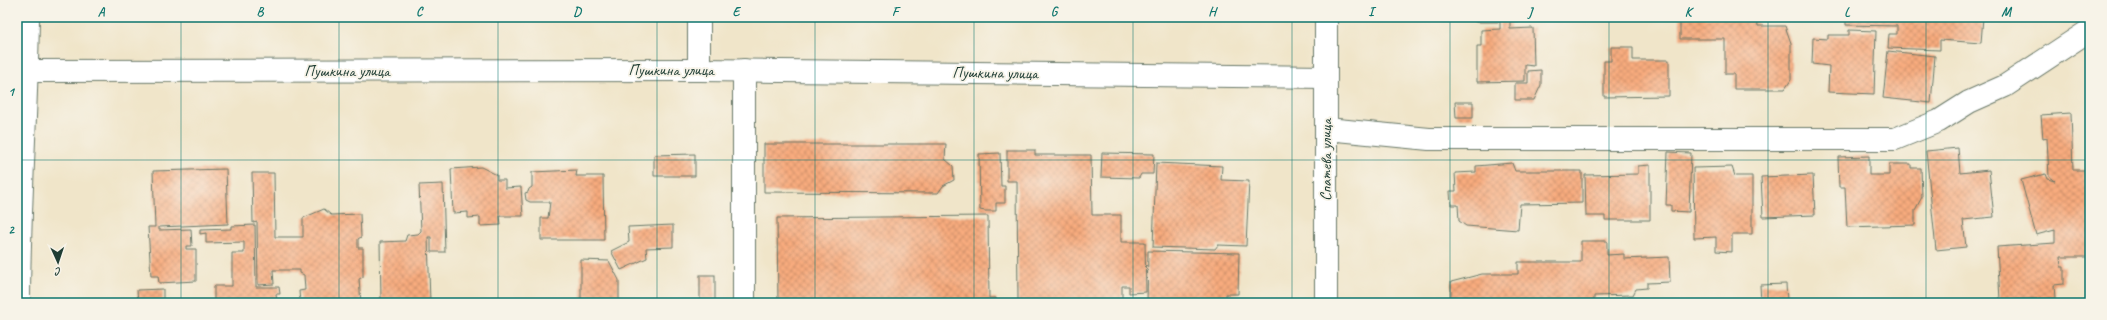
<svg xmlns="http://www.w3.org/2000/svg" width="2107" height="320" viewBox="0 0 2107 320" font-family="Caveat,sans-serif">
  <defs>
    <pattern id="building-cross-hatch" width="8" height="8" patternUnits="userSpaceOnUse"><rect width="8" height="8" fill="#f8ab7e"/><path d="M0 0l8 8M0 8l8-8" fill="none" stroke="#c88c68"/></pattern>
  </defs>
  <rect width="100%" height="100%" fill="#f7f3e8"/>
  <filter id="ink" filterUnits="userSpaceOnUse"><feTurbulence type="fractalNoise" baseFrequency=".025" numOctaves="2"/><feDisplacementMap in="SourceGraphic" scale="8" xChannelSelector="R" yChannelSelector="G"/><feConvolveMatrix kernelMatrix="1 2 1 2 8 2 1 2 1" color-interpolation-filters="sRGB"/></filter>
  <filter id="wash" filterUnits="userSpaceOnUse"><feTurbulence type="fractalNoise" baseFrequency=".012" numOctaves="4" result="noise"/><feDisplacementMap in="SourceGraphic" scale="16" xChannelSelector="R" yChannelSelector="G"/><feGaussianBlur stdDeviation="0.9" result="paint"/><feColorMatrix in="noise" values="0 0 0 0 0 0 0 0 0 0 0 0 0 0 0 0 0 1.4 0 .05"/><feComposite in="paint" operator="in"/></filter>
  <g filter="url(#wash)">
    <rect width="100%" height="100%" fill="#f0e5c9"/>
    <g id="blocks">
      <g fill="url(#building-cross-hatch)">
        <path d="M1469,17h51v4h-10v8l23,-1 1,38 -9,-1v16l-48,1v-36h4v-16l19,-1v-7h-24z"/>
        <path d="M1680,17h77l1,9h27l6,17v37l-6,9h-51v-15h-9v-35h-45z"/>
        <path d="M1846,17h137l-2,26 -41,-3v10l-52,-2 1,-14h8v-8l-51,-1z"/>
        <path d="M1849,30l27,1 -2,63 -46,-2 1,-26 -17,-2 1,-26 15,1v-4h21z"/>
        <path d="M1611,47h22v13h36v36l-65,1v-36h7z"/>
        <path d="M1888,51l47,5 -4,47 -48,-5z"/>
        <path d="M1541,70v15l-7,15h-19v-17h13v-12z"/>
        <path d="M1455,102h18v16h-17z"/>
        <path d="M2071,113l2,57h17v87h-30l1,10h3v17l-10,1 1,13 -55,2 -3,-53 58,-4v-13l-19,5 -15,-55 24,-6 2,5 8,2 -6,-4 -2,-39 -4,1 -2,-24z"/>
        <path d="M764,144h182l-1,15 8,7 1,14 -11,6 -5,7 -174,-1z"/>
        <path d="M1958,148l2,25 29,-3 5,47 -31,3 3,27 -30,3 -10,-99z"/>
        <path d="M1007,150h28v5h56l1,60h29v27h24l1,50 -17,1v-7h-7v17h-104l-1,-122h-10z"/>
        <path d="M1668,152l23,1 -2,59 -18,-1v-6h-5z"/>
        <path d="M1000,153l1,33h4v17h-9v8h-11l-5,-1 -1,-56z"/>
        <path d="M1102,153l52,1 -1,20h-12l-2,4 -38,-1z"/>
        <path d="M695,154v22h-41v-21z"/>
        <path d="M1869,156v19h20v-11h22v4h10l1,29 -7,13v15l-68,2 -2,-40h-6l-1,-30z"/>
        <path d="M1156,163l66,3 -1,14 28,1 -3,65 -28,-1 -3,4 -62,-2z"/>
        <path d="M1512,163l3,8h67v32l-62,1 -2,26 -52,-4 -7,-5 -1,-16h-7l-1,-14h6l-1,-18 21,-1v-6z"/>
        <path d="M1650,165v55h-45v-4h-19l-1,-41 53,-1v-8z"/>
        <path d="M481,167l16,8v5h8v8l16,-1 2,29h-23l1,9 -21,1v-9l-12,1v-6l-15,1 -2,-44z"/>
        <path d="M1732,167l3,9h17v58h-20v18l-16,-1v-14l-22,1 -1,-70z"/>
        <path d="M226,169l2,55 -69,3v3l32,-1 1,17h-6v3h10v32l-37,2 -1,-7h-7l-3,-49h7l-2,-56z"/>
        <path d="M577,170l-1,6h27l1,64h-63v-22h7l2,-16h-20l-4,-2 -1,-7 3,-1 1,-3 3,-2v-15z"/>
        <path d="M252,173h22l1,64h28v-19l21,-9 7,6 29,-1 1,23 -3,2v9h5v29l-4,2 2,24h-61l-1,-12 6,-1 -1,-15 -4,-2v-3h-27l1,14 -16,1 -1,-63 -4,1z"/>
        <path d="M1813,175l2,40 -52,2 -2,-40z"/>
        <path d="M443,184l2,68h-14v-15h-3l2,66h-56l7,-4 -1,-57 25,-1 2,-6 11,-1 3,-3 -2,-46z"/>
        <path d="M988,216l1,82h7v5h-68v-3h-18v3h-132l-1,-85z"/>
        <path d="M255,225l1,62h23l1,7h-4l1,9h-63v-17h18v-33h12v-11l-38,1v-10l-6,1v-4l31,-1v-3z"/>
        <path d="M673,225v22l-27,1 1,10 -26,12 -10,-19 18,-9 -1,-15z"/>
        <path d="M1581,241h26v14l17,-1v5l45,-2 1,25 -23,1v5l-11,1 -3,6 -39,1v7h-143v-21l31,-8h36v-12h63z"/>
        <path d="M1148,251l91,2 -1,41h-12v9h-79z"/>
        <path d="M581,260l28,1 10,19v23h-38z"/>
        <rect x="700" y="275" width="15" height="28"/>
        <path d="M1786,284l1,17 -26,2 -1,-18z"/>
        <path d="M163,289v14h-25l-1,-13z"/>
      </g>
    </g>
  </g>
  <g filter="url(#ink)">
    <use href="#blocks" fill-opacity="0" stroke="#687868" stroke-width="1"/>
    <g fill="none" stroke-linecap="round" stroke-linejoin="round">
      <g stroke="#687868" stroke-width="24">
        <g id="minor">
          <path d="M699,17v53"/>
          <path d="M17,71l682,-1 627,7"/>
          <path d="M1327,129l102,10h466l44,-18 30,-19 36,-16 85,-56"/>
          <path d="M19,303c0,-95 8,-191 9,-286"/>
          <path d="M744,303v-233"/>
          <path d="M1326,303v-286"/>
        </g>
      </g>
      <use href="#minor" stroke="#fff" stroke-width="22"/>
    </g>
  </g>
  <path fill="none" stroke="#0f766e" stroke-width="1" stroke-opacity="0.55" d="M181,17v286M339,17v286M498,17v286M657,17v286M815,17v286M974,17v286M1133,17v286M1292,17v286M1450,17v286M1609,17v286M1768,17v286M1926,17v286M17,160h2073"/>
  <g text-anchor="middle" dominant-baseline="central" stroke-width="3.5" stroke-linejoin="round" paint-order="stroke">
    <g font-size="16" fill="#1f3d34" stroke="#f7f3e8">
      <text x="671" y="70">Пушкина улица</text>
      <text x="347" y="71">Пушкина улица</text>
      <text transform="translate(995 73) rotate(1)">Пушкина улица</text>
      <text transform="translate(1326 160) rotate(-90)">Спатева улица</text>
    </g>
  </g>
  <rect width="2107" height="320" fill="none" stroke="#f7f3e8" stroke-width="44"/>
  <g transform="translate(58 262) rotate(177)" stroke="#f7f3e8" stroke-width="3" paint-order="stroke">
  <path d="M0-3L7 15L0 10L-7 15Z" fill="#1f3d34"/>
  <text y="-6" font-size="11" font-weight="bold" text-anchor="middle" fill="#1f3d34">С</text>
  </g>
  <rect x="22" y="22" width="2063" height="276" fill="none" stroke="#0f766e" stroke-width="1.5"/>
  <g font-size="13" text-anchor="middle" font-weight="bold" fill="#0f766e">
    <text x="101" y="16">A</text>
    <text x="260" y="16">B</text>
    <text x="419" y="16">C</text>
    <text x="577" y="16">D</text>
    <text x="736" y="16">E</text>
    <text x="895" y="16">F</text>
    <text x="1054" y="16">G</text>
    <text x="1212" y="16">H</text>
    <text x="1371" y="16">I</text>
    <text x="1530" y="16">J</text>
    <text x="1688" y="16">K</text>
    <text x="1847" y="16">L</text>
    <text x="2006" y="16">M</text>
    <text x="11" y="96">1</text>
    <text x="11" y="234">2</text>
  </g>
</svg>
